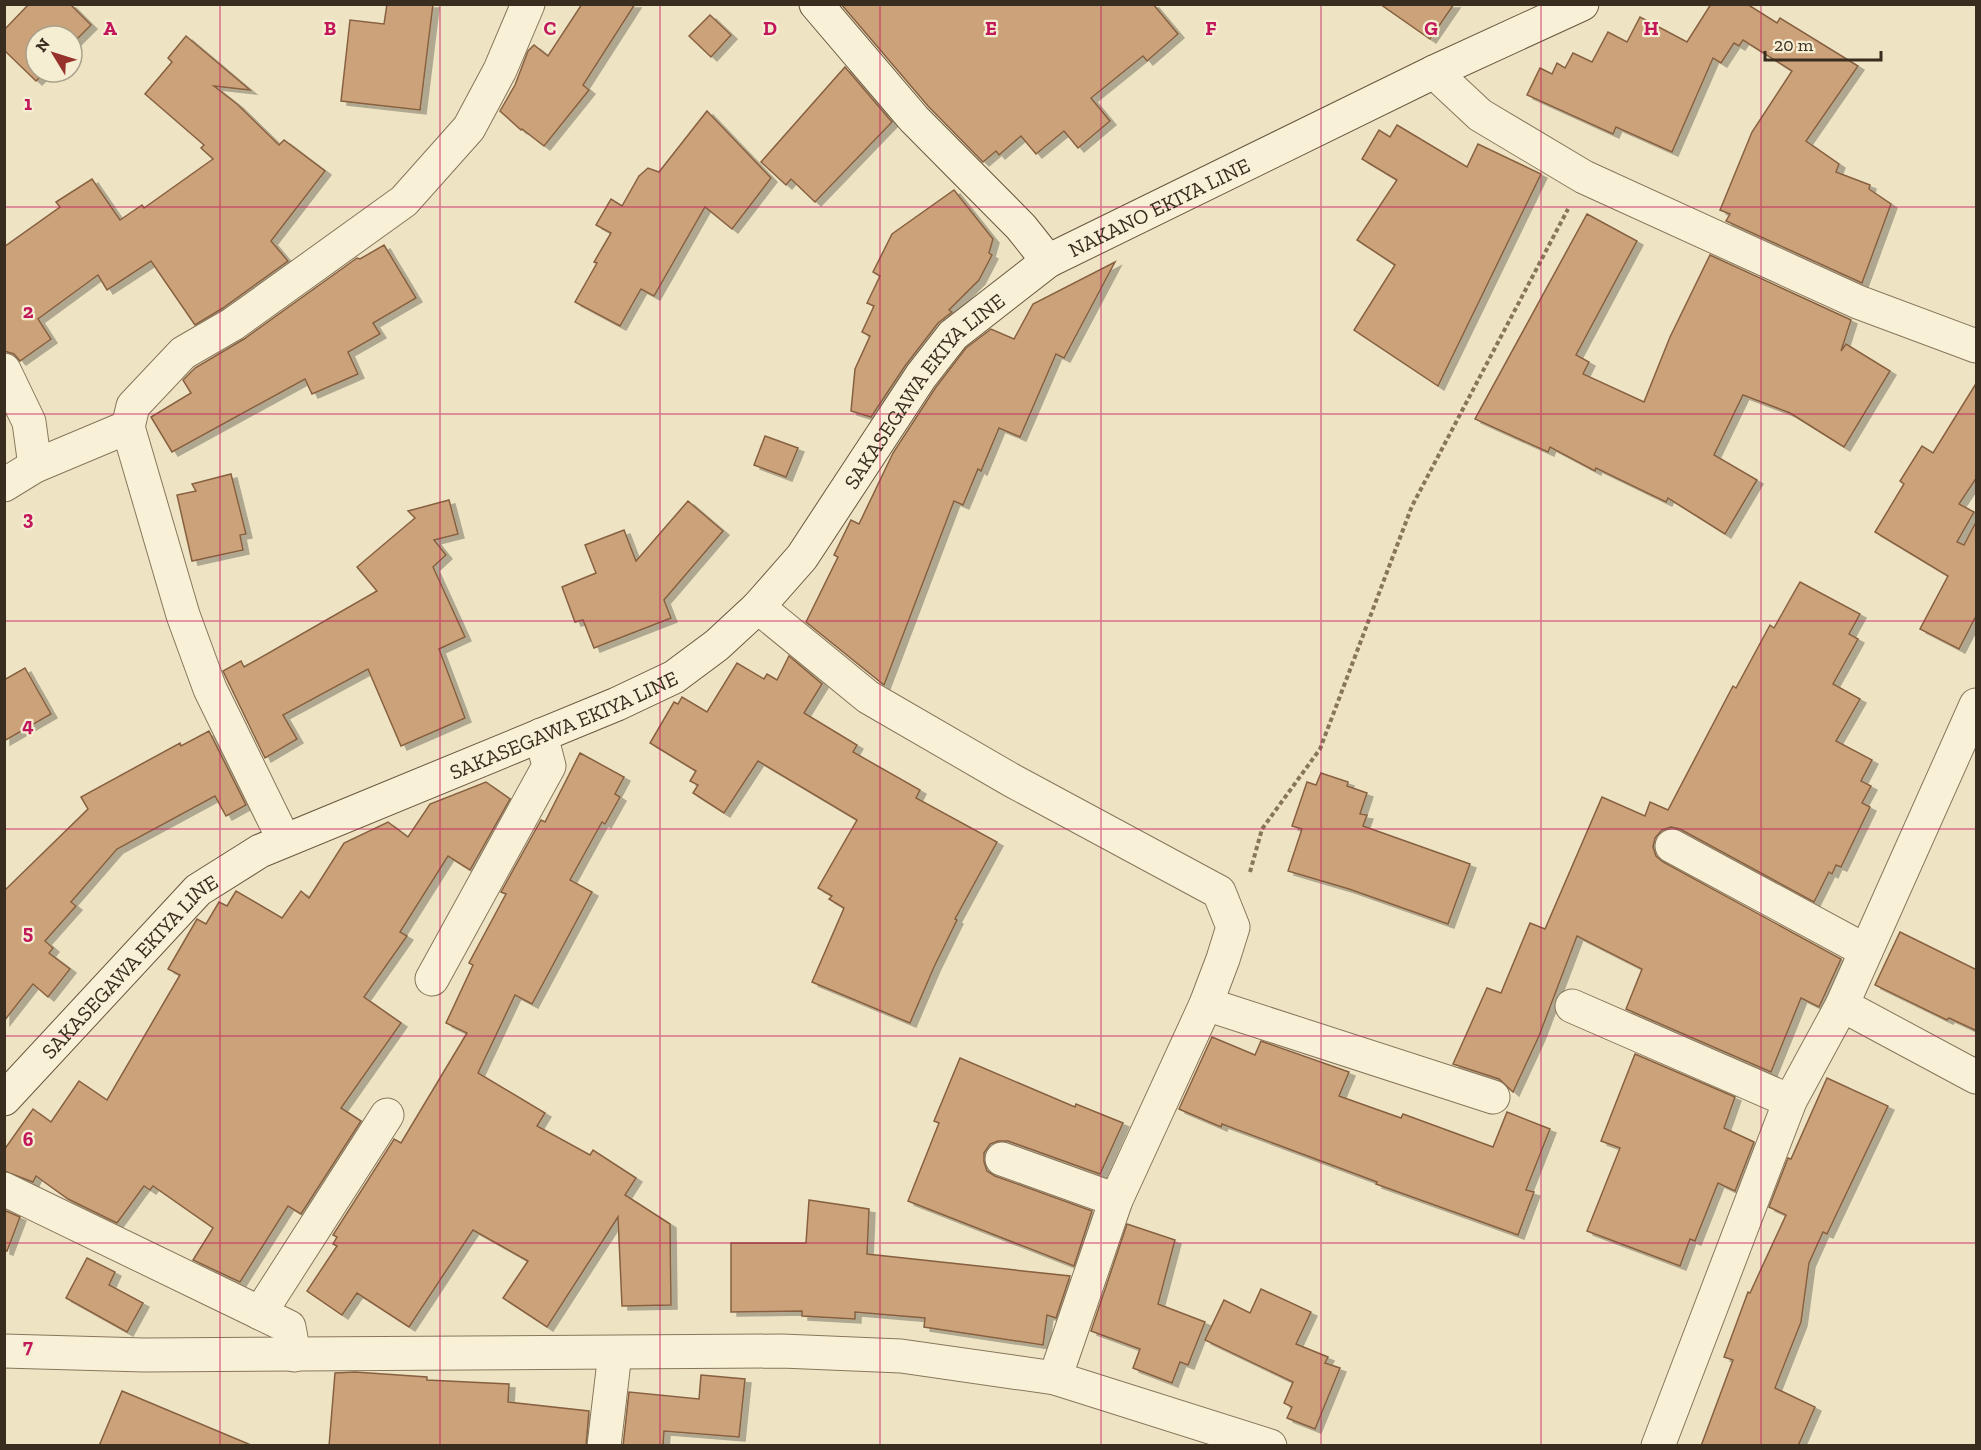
<svg xmlns="http://www.w3.org/2000/svg" width="1981" height="1450" viewBox="0 0 1981 1450" font-family="'Zilla Slab',serif">
  <defs>
    <filter id="shadow"><feDropShadow dx="6" dy="4" stdDeviation="0" flood-color="#0004"/></filter>
  </defs>
  <rect width="100%" height="100%" fill="#eee4c4"/>
  <g fill="#cba27a" stroke="#876141" stroke-width="1.5" filter="url(#shadow)">
    <path d="M29,4h41l21,21 -19,19v-8h-36v36h9l-9,9 -32,-31v-20z"/>
    <path d="M387,4h46l-13,106 -79,-9 9,-81 34,4z"/>
    <path d="M582,4h53l-52,81 6,5 -45,56 -22,-17 -1,1 -21,-19 15,-26 13,-34 6,-6 14,11z"/>
    <path d="M841,4h312l25,30 -31,27 -4,-5 -52,42 19,23 -32,27 -14,-17 -28,23 -15,-18 -22,19 -3,-4 -13,11 -55,-56z"/>
    <path d="M1380,4h74l-24,35z"/>
    <path d="M1711,4h36l30,19 3,-5 78,48 -52,75 33,23 -3,8 34,13 -1,4 22,15 -29,79 -136,-62 4,-7 -10,-4 32,-78 40,-61 -49,-31 -4,6 -5,-3 -13,20 -8,-5 -41,94 -56,-25 -3,7 -86,-39 13,-27 12,6 5,-11 8,5 8,-15 19,9 16,-30 19,10 13,-25 47,25z"/>
    <path d="M710,15l21,20 -20,22 -22,-21z"/>
    <path d="M186,36l64,54 -36,-4 23,18 42,41 5,-5 41,31 -54,70 17,20 -65,47 -28,17 -44,-64 -44,29 -9,-15 -60,44 13,20 -31,22 -6,-7 -10,-3v-104l56,-40 -4,-5 36,-23 28,41 22,-15 2,3 69,-49 -12,-11 3,-3 -59,-51 27,-32 -4,-4z"/>
    <path d="M845,67l47,55 -77,80 -24,-23 -5,6 -25,-23z"/>
    <path d="M707,111l64,67 -39,51 -27,-22 -51,89 -13,-7 -21,37 -45,-24 22,-39 -3,-1 17,-29 -15,-8 15,-26 11,7 17,-30 9,-8 11,4z"/>
    <path d="M1397,125l70,42 11,-23 63,30 -103,212 -84,-56 41,-65 -38,-25 40,-60 -35,-21 17,-29 11,7z"/>
    <path d="M954,190l39,49 -4,14 3,2 -13,25 -30,30 3,2 -14,11 -33,43 -34,51 -20,-6 4,-42 15,-33 -8,-4 12,-26 -7,-3 13,-27 -7,-4 19,-38z"/>
    <path d="M1587,214l50,27 -61,114 13,7 -6,12 61,28 26,-65 40,-82 139,64 2,1 -10,31 5,-7 44,27 -46,76 -54,-34 -47,-18 -29,60 43,25 -32,54 -57,-36 -2,4 -70,-34 -1,3 -45,-24 -2,5 -73,-33z"/>
    <path d="M384,245l32,53 -43,25 7,11 -32,18 10,22 -46,20 -7,-15 -133,73 -21,-35 40,-24 -8,-13 12,-12 49,-29 113,-81 3,1z"/>
    <path d="M1115,262l-51,96 -8,-4 -36,83 -21,-9 -18,43 -3,-2 -15,36 -9,-4 -70,184 -78,-63 32,-65 -4,-2 17,-35 8,4 34,-71 43,-66 30,-39 25,-19 23,10 19,-35z"/>
    <path d="M1977,382v95l-18,27 15,8 -17,30 7,3 13,-25v94l-18,35 -39,-20 28,-53 -73,-44 29,-48 -4,-3 22,-35 11,7z"/>
    <path d="M765,436l33,12 -12,29 -32,-12z"/>
    <path d="M231,474l15,60 -6,1 3,15 -51,11 -15,-66 19,-4 -4,-7z"/>
    <path d="M449,500l9,34 -24,6 12,15 -13,12 32,70 -26,12 26,69 -64,28 -33,-77 -85,46 14,24 -32,19 -42,-87 18,-10 3,6 133,-76 -20,-24 58,-49 -7,-7z"/>
    <path d="M688,501l35,30 -59,69 7,18 -77,30 -11,-28 -8,2 -13,-35 34,-14 -11,-28 39,-15 12,31z"/>
    <path d="M1800,582l60,32 -11,20 9,5 -25,45 27,15 -24,42 36,19 -11,21 10,5 -9,17 8,4 -29,60 -5,-2 -4,9 -3,-2 -15,30 -134,-73 -9,-2 -9,3 -7,8 -2,9 3,9 7,6 178,97 -22,48 -18,-9 -30,74 -145,-63 16,-40 -65,-33 -38,100 -26,56 -14,-13 -46,-15 34,-76 14,5 29,-70 15,6 57,-132 43,19 5,-14 18,8 65,-124 3,2 34,-63 4,3z"/>
    <path d="M789,656l33,28 -18,29 53,32 -4,7 67,38 -4,8 81,44 -42,77 2,1 -23,47 -24,56 -98,-41 32,-74 -15,-9 3,-3 -14,-8 39,-68 -99,-59 -34,52 -31,-20 5,-8 -8,-4 6,-10 -46,-28 24,-41 4,2 4,-7 25,15 30,-49 27,16 3,-5 10,6z"/>
    <path d="M25,668l26,46 -47,27v-61z"/>
    <path d="M209,731l37,74 -20,11 -11,-20 -98,53 -46,53 5,4 -31,35 8,7 -4,5 21,16 -22,28 -15,-13 -29,37v-130l84,-82 -7,-12 99,-54 1,3z"/>
    <path d="M580,753l44,24 -9,17 5,3 -15,27 -3,-2 -32,58 22,12 -60,112 -17,-9 -37,78 67,40 -8,13 53,29 3,-5 43,28 -11,17 45,29 1,81 -49,1 -4,-89 -71,110 -44,-29 25,-37 -55,-31 -64,97 -52,-34 -15,22 -35,-24 30,-45 -4,-2 4,-7 -4,-2 60,-94 1,-2 7,4 66,-110 -21,-10 27,-58 -4,-2 37,-69 -5,-2 40,-72 4,2z"/>
    <path d="M1321,773l27,9 -1,4 20,7 -7,21 7,1 -4,11 107,38 -22,60 -99,-35 -61,-18 14,-42 -10,-3 15,-44 9,3z"/>
    <path d="M486,782l24,17 -40,71 -22,-14 -48,76 7,4 -43,61 37,26 -60,85 20,13 -60,93 -13,-8 -48,76 -47,-22 20,-32 -60,-42 -3,4 -6,-4 -27,37 -49,-24 -32,-23 -3,6 -29,-11v-21l29,-41 18,13 28,-41 28,19 73,-125 -12,-6 29,-50 9,5 13,-22 8,4 9,-15 46,27 19,-27 8,7 35,-55 44,-21 20,15 22,-33z"/>
    <path d="M1900,932l77,38v61l-28,-13 -2,2 -72,-35z"/>
    <path d="M1212,1037l43,18 6,-14 88,31 -10,24 62,22 2,-4 90,33 14,-35 43,17 -24,61 8,2 -16,43 -142,-51 1,-2 -155,-58 -1,3 -42,-18z"/>
    <path d="M1635,1054l100,43 -11,31 30,14 -19,49 -17,-8 -23,58 -5,-2 -10,27 -93,-35 33,-83 -19,-7z"/>
    <path d="M960,1058l115,49 1,-3 47,19 -23,51 -92,-33h-10l-8,3 -6,9v9l3,9 8,5 97,35 -18,55 -166,-65 31,-78 -5,-2z"/>
    <path d="M1827,1078l61,28 -61,128 -4,-2 -14,31 -8,59 -26,66 40,19 -17,39h-97l32,-86 -9,-3 24,-65 2,1 36,-78 -17,-8 19,-49 3,1z"/>
    <path d="M809,1200l60,9 -2,45 203,22 -14,42 -9,-3 -4,30 -119,-18 1,-9 -70,-6v7l-53,-3v-5l-71,1v-69h75z"/>
    <path d="M4,1210l16,7 -13,34 -3,-1z"/>
    <path d="M1127,1224l48,16 -17,64 47,18 -17,43 -8,-3 -8,21 -39,-15 7,-19 -49,-18z"/>
    <path d="M87,1258l28,14 -6,13 34,18 -16,29 -61,-34z"/>
    <path d="M1261,1289l50,23 -15,32 32,13 -3,6 15,5 -25,61 -28,-11 5,-11 -8,-4 9,-21 -88,-42 19,-40 26,13z"/>
    <path d="M355,1372l72,5v3l82,4 -1,18 81,9 -3,35h-257l6,-73z"/>
    <path d="M701,1375l44,4 -6,58 -75,-6 -1,15h-40l6,-54 70,7z"/>
    <path d="M122,1391l129,54v1h-152z"/>
  </g>
  <g fill="none" stroke-linecap="round" stroke-linejoin="round">
    <g stroke="#88765b" stroke-width="35">
      <g id="minor">
        <path d="M1434,72l46,43 104,62 274,125 118,44"/>
        <path d="M4,370l25,52 6,44"/>
        <path d="M4,485l31,-19 93,-39"/>
        <path d="M758,607l110,90 145,84 206,111 14,35 -10,32 -17,45 -90,196 -61,178"/>
        <path d="M284,840l-74,-151 -27,-74 -55,-188 5,-21 50,-53 50,-29 171,-123 65,-73 31,-58 28,-66"/>
        <path d="M1672,846l194,105"/>
        <path d="M432,979l117,-213 -8,-31"/>
        <path d="M1206,1004l287,93"/>
        <path d="M1842,1005l134,72"/>
        <path d="M1572,1006l218,95"/>
        <path d="M1002,1159l114,41"/>
        <path d="M4,1189l285,138 5,28"/>
        <path d="M260,1313l127,-198"/>
        <path d="M604,1446l11,-93"/>
        <path d="M1658,1446l132,-345 52,-96 134,-300"/>
      </g>
    </g>
    <g stroke="#88765b" stroke-width="35">
      <path id="tertiary" d="M4,1351l140,4 638,-4 119,5 154,22 215,68"/>
    </g>
    <g stroke="#6a573e" stroke-width="35">
      <g id="secondary">
        <path d="M816,4l98,115 107,108 27,34"/>
        <path id="s1" d="M4,1099l194,-209 62,-39 357,-147 57,-27 43,-32 41,-38 44,-50 119,-181 32,-41 95,-74 386,-189 148,-68"/>
      </g>
    </g>
    <path stroke="#88765b" stroke-width="4" stroke-dasharray="4.5 3" stroke-linecap="butt" d="M1250,872l12,-43 58,-80 92,-243 156,-297"/>
    <use href="#minor" stroke="#f8f1d7" stroke-width="33"/>
    <use href="#tertiary" stroke="#f8f1d7" stroke-width="33"/>
    <use href="#secondary" stroke="#f8f1d7" stroke-width="33"/>
  </g>
  <path fill="none" stroke="#c2185b" stroke-width="1.5" stroke-opacity="0.55" d="M220,4v1442M440,4v1442M660,4v1442M880,4v1442M1101,4v1442M1321,4v1442M1541,4v1442M1761,4v1442M4,207h1972M4,414h1972M4,621h1972M4,829h1972M4,1036h1972M4,1243h1972"/>
  <g text-anchor="middle" dominant-baseline="central" stroke-width="4.5" stroke-linejoin="round" paint-order="stroke">
    <g font-size="21" fill="#382d1e" stroke="#f5eed3">
      <text stroke="none"><textPath href="#s1" startOffset="1496">NAKANO EKIYA LINE</textPath></text>
      <text stroke="none"><textPath href="#s1" startOffset="1191">SAKASEGAWA EKIYA LINE</textPath></text>
      <text stroke="none"><textPath href="#s1" startOffset="687">SAKASEGAWA EKIYA LINE</textPath></text>
      <text stroke="none"><textPath href="#s1" startOffset="183">SAKASEGAWA EKIYA LINE</textPath></text>
    </g>
  </g>
  <g font-size="20" text-anchor="middle" font-weight="bold" fill="#c2185b" stroke="#f5eed3" stroke-width="4.5" stroke-linejoin="round" paint-order="stroke">
    <text x="110" y="35">A</text>
    <text x="330" y="35">B</text>
    <text x="550" y="35">C</text>
    <text x="770" y="35">D</text>
    <text x="991" y="35">E</text>
    <text x="1211" y="35">F</text>
    <text x="1431" y="35">G</text>
    <text x="1651" y="35">H</text>
    <text x="28" y="110">1</text>
    <text x="28" y="318">2</text>
    <text x="28" y="525">3</text>
    <text x="28" y="732">4</text>
    <text x="28" y="939">5</text>
    <text x="28" y="1146">6</text>
    <text x="28" y="1353">7</text>
  </g>
  <rect width="1981" height="1450" fill="none" stroke="#382d1e" stroke-width="12"/>
  <g transform="translate(54 54) rotate(308)"><circle r="28" fill="#f5eed3" stroke="#a9a18b" stroke-width="1.5"/>
  <path d="M0-4.5L10 22L0 15L-10 22Z" fill="#96322b"/>
  <text y="-9" font-size="16" font-weight="bold" text-anchor="middle" fill="#382d1e">N</text>
  </g>
  <path d="M1765 51v9h116v-9" fill="none" stroke="#382d1e" stroke-width="3"/>
  <text x="1774" y="51" font-size="18" fill="#382d1e" stroke="#f5eed3" stroke-width="4.5" paint-order="stroke">20 m</text>
</svg>
